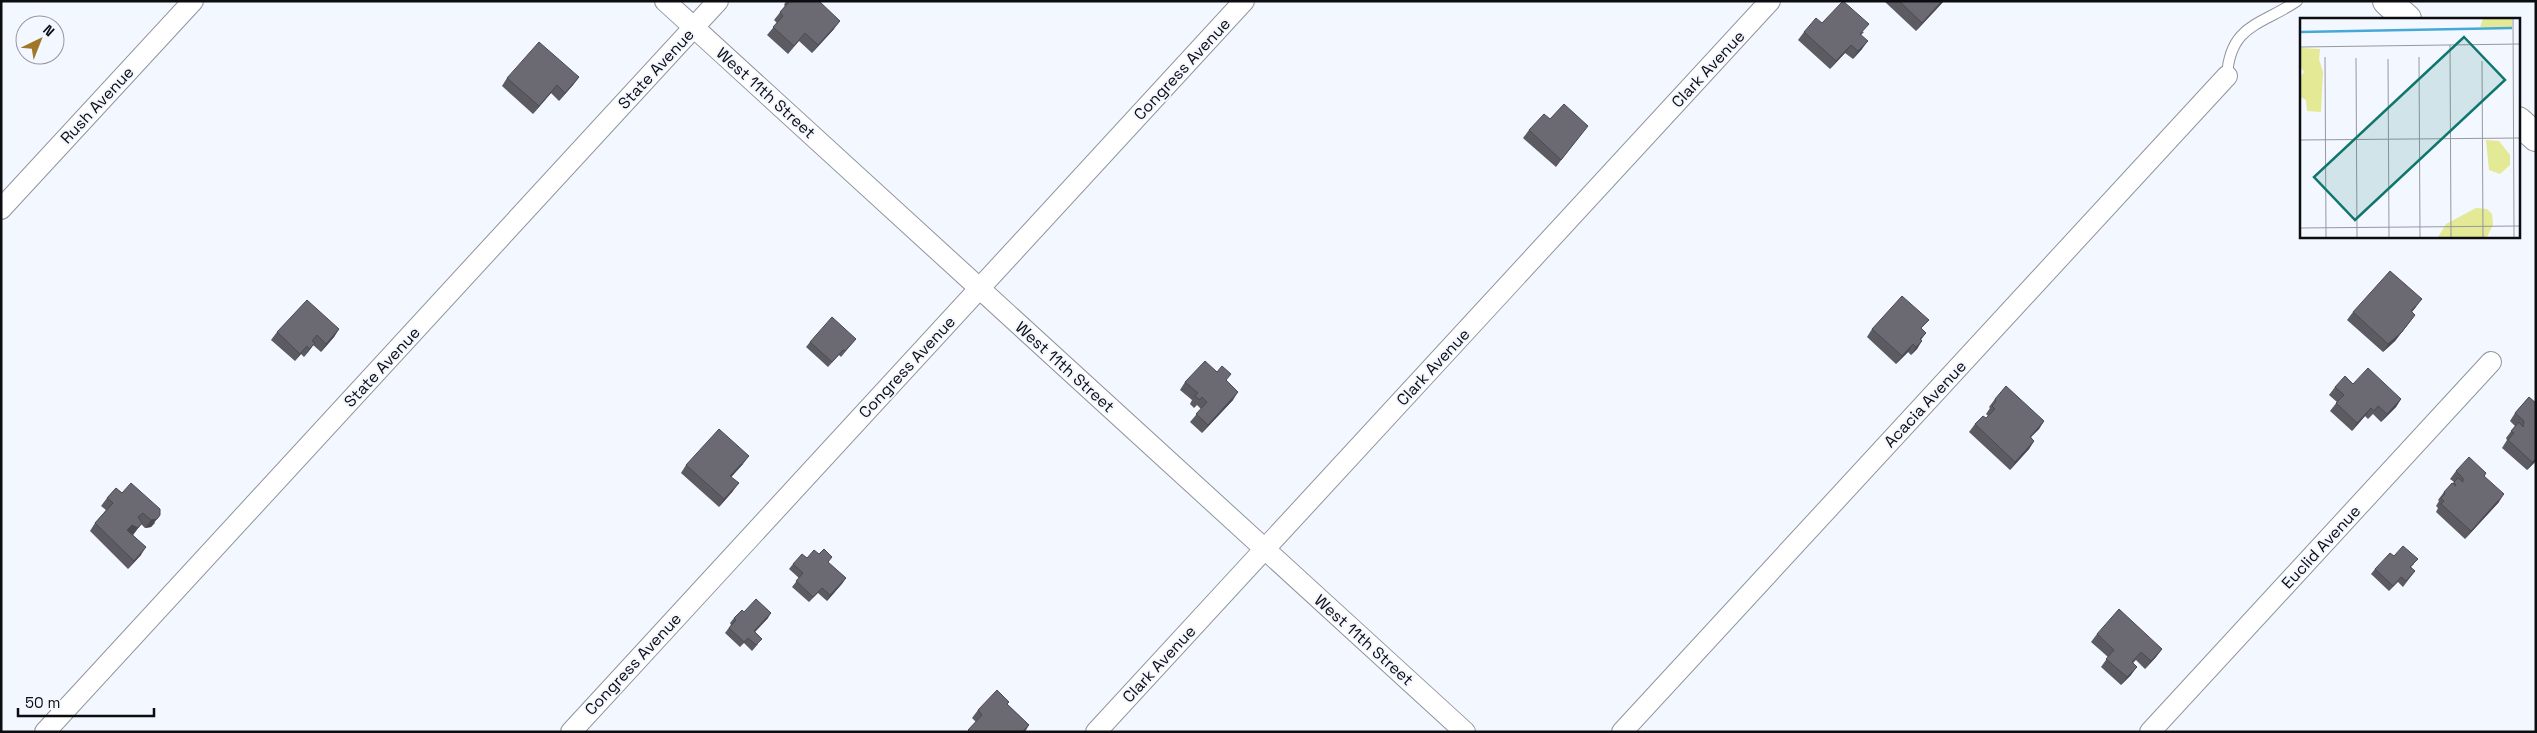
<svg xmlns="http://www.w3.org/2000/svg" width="2537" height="733" viewBox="0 0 2537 733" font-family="'Space Grotesk',sans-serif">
  <rect width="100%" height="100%" fill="#f3f7ff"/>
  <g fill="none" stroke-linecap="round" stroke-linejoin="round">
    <g stroke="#90959d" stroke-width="12">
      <path id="lane" d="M2227,76c3,-52 35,-51 70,-75"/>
    </g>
    <g stroke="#90959d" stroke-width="22">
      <g id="street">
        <path d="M665,1l800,731"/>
        <path d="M1,209l192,-208"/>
        <path d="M45,732l673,-731"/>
        <path d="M571,732l673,-731"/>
        <path d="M1096,732l674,-731"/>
        <path d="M1622,732l605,-656"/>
        <path d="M2150,732l341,-370"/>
      </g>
    </g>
    <g stroke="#90959d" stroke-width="30">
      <g id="secondary">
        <path d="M2387,1l20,18"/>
        <path d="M2518,121l18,16"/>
      </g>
    </g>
    <use href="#lane" stroke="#fff" stroke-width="10"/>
    <use href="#street" stroke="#fff" stroke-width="20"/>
    <use href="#secondary" stroke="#fff" stroke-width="28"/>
  </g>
  <g fill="#5c5b62">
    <path d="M786,1h33l15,28 -22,24 -13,-12 -11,13 -21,-19 10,-12 -3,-3 11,-14 -1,-1z"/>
    <path d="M1884,1h60l-28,30z"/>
    <path d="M1822,23l42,9 -3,3 1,14 -9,10 -8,-6 -15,16 -32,-29 6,-8z"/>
    <path d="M579,77l-6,8 -14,16 -8,-8 -18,21 -31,-28 5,-8z"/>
    <path d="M1550,119l32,14 -26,34 -33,-29 6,-8z"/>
    <path d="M2416,307l-4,5 -3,11 -14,18 -12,11 -36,-32 6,-8z"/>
    <path d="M339,329l-5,8 -13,15 -8,-7 -9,12 -3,-3 -6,7 -24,-21 6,-8z"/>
    <path d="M1872,329h50l4,4 -5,7 -4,9 -6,6 -3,-3 -12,12 -29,-27z"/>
    <path d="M856,339l-15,18 -2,-2 -11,12 -22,-20 4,-5z"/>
    <path d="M1226,380l7,20 -31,33 -12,-11 11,-13 -4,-4 -3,3 -4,-4 2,-4 -12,-10 5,-8z"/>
    <path d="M2353,384l48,15 -5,8 -15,15 -8,-8 -5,5 -3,-3 -13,15 -22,-20 7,-9 -8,-7 6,-8z"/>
    <path d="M2529,397l7,64 -9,9 -25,-22 5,-8 -1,-2 9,-12 -5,-5 5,-8z"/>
    <path d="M1995,399l49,22 -5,8 -8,8 3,4 -5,8 -19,21 -41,-38 6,-8 11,-6 2,-2 -2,-2 4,-6 -1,-1z"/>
    <path d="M743,464l-12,13 2,14 -14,16 -38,-34 5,-8z"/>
    <path d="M2456,471l30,2 -2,3 15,26 -34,37 -29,-27 2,-4 -2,-2 3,-5 -1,-1 6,-8 10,-10 -4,-3z"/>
    <path d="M116,488l39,35 -4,4 -6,1 -4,-4 -8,11 8,20 -13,14 -38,-38 5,-8 11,-13 -5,-4 6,-8z"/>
    <path d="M2394,556l20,8 -3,3 4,4 -12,16 -5,-5 -9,9 -18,-17 4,-5z"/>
    <path d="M807,558l21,5 18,15 -19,23 -9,-8 -9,9 -17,-15 7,-9 -10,-9 4,-5z"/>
    <path d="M744,612l24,6 -13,14 3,12 -6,7 -8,-8 -4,4 -15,-14 6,-8 -1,-2 4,-5z"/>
    <path d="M2097,634l65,15 -6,8 -11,12 -9,-9 -3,3 -2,12 -10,10 -20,-18 7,-10 -17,-15z"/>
    <path d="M1007,704l22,21 -4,7h-58l9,-10 -4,-4 6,-8z"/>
  </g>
  <g fill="#4b4a50">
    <path d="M1942,1h2l-28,30 6,-8z"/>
    <path d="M840,21l-6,8 -22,24 6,-8z"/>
    <path d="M1868,41l-6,8 -9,10 5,-8z"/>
    <path d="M1851,45l-6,8 -15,16 6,-8z"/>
    <path d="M579,77l-6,8 -14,16 6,-8z"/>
    <path d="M557,85l-6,8 -18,21 6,-8z"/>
    <path d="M2422,299l-6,8 -11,12 6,-8z"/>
    <path d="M2415,315l-20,26 -12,11 5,-8z"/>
    <path d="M339,329l-5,8 -13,15 5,-8z"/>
    <path d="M1922,341l-5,8 -6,6 5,-8z"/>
    <path d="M315,343l-6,8 -5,6 5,-8z"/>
    <path d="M1913,344l-5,8 -12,12 6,-8z"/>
    <path d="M307,346l-6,8 -6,7 5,-7z"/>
    <path d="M1238,392l-5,8 -31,33 6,-8z"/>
    <path d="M2401,399l-5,8 -15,15 6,-8z"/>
    <path d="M2371,408l-6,8 -13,15 5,-8z"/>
    <path d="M2044,421l-5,8 -15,15 6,-7z"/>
    <path d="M2034,441l-5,8 -19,21 5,-8z"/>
    <path d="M749,456l-6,8 -18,20 5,-8z"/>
    <path d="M2536,459v2l-9,9 5,-8z"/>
    <path d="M739,483l-6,8 -14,16 5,-8z"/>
    <path d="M2504,494l-5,8 -34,37 6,-8z"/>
    <path d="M160,515l-9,12 -6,1 6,-8z"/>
    <path d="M142,523l-10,13 -5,-6 5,-5z"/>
    <path d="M146,547l-5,8 -13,14 6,-8z"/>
    <path d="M846,578l-4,6 -15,17 3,-6z"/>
    <path d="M771,613l-3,5 -18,19 4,-6z"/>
    <path d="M2162,649l-6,8 -11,12 6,-8z"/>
    <path d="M2137,667l-6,8 -10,10 6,-8z"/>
  </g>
  <g fill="#6b6a72" stroke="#4b4a50">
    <path d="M790,1h29l21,20 -22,24 -13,-12 -11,13 -21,-19 10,-11 -3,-4z"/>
    <path d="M1843,1l26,23 -9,10 8,7 -10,10 -7,-6 -15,16 -32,-29 12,-14 6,5z"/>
    <path d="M1899,1h43l-20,22z"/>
    <path d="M539,42l40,35 -14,16 -8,-8 -18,21 -32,-28z"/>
    <path d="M1564,104l24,22 -27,34 -32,-30 15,-16 6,5z"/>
    <path d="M2390,271l32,28 -11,12 4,4 -14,18 -13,11 -35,-32z"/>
    <path d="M1902,296l27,24 -8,8 5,5 -6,6 2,2 -6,6 -3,-3 -11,12 -30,-27z"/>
    <path d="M307,300l32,29 -13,15 -9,-9 -5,6 3,2 -6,6 -2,-3 -7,8 -23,-22z"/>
    <path d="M832,317l24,22 -11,12 -2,-1 -11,12 -22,-20z"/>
    <path d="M1205,361l12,11 5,-6 9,8 -5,6 12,12 -30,33 -12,-11 11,-12 -5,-5 -2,3 -5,-4 3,-3 -13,-11z"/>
    <path d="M2368,368l33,31 -14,15 -9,-8 -4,5 -3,-3 -14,15 -21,-20 8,-8 -9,-8 10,-11 8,8z"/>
    <path d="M2006,386l38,35 -14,16 4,4 -19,21 -40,-38 8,-8 3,2 9,-9 -3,-3 4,-5 -1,-2z"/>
    <path d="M2529,397l7,6v56l-4,3 -24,-22 6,-7 -3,-2 8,-9 4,5 1,-6 -9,-8z"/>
    <path d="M719,429l30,27 -19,20 9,7 -15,16 -38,-34z"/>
    <path d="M2469,457l17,16 -2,3 20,18 -33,37 -30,-27 3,-3 -3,-3 4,-4 -1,-2 8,-9 4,3 -2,-4 4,-4 5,4v-4l-7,-7z"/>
    <path d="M131,483l29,26v6l-3,4 -6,1 -8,-7 -5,4 4,6 -4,5 -6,-3 -5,5 19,17 -12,14 -39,-38 18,-20 -6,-5 9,-10 6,5z"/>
    <path d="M2403,546l15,13 -8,8 5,4 -9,10 -5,-4 -8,9 -18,-17 15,-16 4,3z"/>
    <path d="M824,549l8,8 -4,5 18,16 -16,17 -8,-7 -9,9 -17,-16 7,-8 -10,-9 9,-10 5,4 7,-8 5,4z"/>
    <path d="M756,599l15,14 -17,18 8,8 -6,6 -8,-7 -4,4 -15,-14 7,-8 -2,-2 8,-8 2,2z"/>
    <path d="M2119,609l43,40 -11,12 -10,-9 -9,10 5,5 -10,10 -21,-18 8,-9 -17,-16z"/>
    <path d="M997,690l12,12 -2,2 22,21 -7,7h-52l-2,-2 14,-15 -4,-5z"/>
  </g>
  <g text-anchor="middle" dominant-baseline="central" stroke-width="4" stroke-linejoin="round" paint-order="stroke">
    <g font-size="16" fill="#0c0d10" stroke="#f3f7ff">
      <text transform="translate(656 69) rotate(-47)">State Avenue</text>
      <text transform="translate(1182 69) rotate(-47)">Congress Avenue</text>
      <text transform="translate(1708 69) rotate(-47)">Clark Avenue</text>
      <text transform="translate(766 93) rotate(42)">West 11th Street</text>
      <text transform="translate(97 105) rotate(-47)">Rush Avenue</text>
      <text transform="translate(382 367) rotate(-47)">State Avenue</text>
      <text transform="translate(907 367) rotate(-47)">Congress Avenue</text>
      <text transform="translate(1065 367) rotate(42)">West 11th Street</text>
      <text transform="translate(1433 367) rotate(-47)">Clark Avenue</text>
      <text transform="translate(1925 404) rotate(-47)">Acacia Avenue</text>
      <text transform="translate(2321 547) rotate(-47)">Euclid Avenue</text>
      <text transform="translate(1364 640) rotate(42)">West 11th Street</text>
      <text transform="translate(633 664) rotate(-47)">Congress Avenue</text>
      <text transform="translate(1159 664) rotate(-47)">Clark Avenue</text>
    </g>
  </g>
  <g transform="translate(2300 18)">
    <rect width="220" height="220" fill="#f3f7ff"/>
    <path d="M183,1h29v8h-32zM0,30l20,1 -1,10 4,13 -2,40 -14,-1 -1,-11 -6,-3v-20l4,-5 -4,-6zM186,122l13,1 11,14v10l-10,9 -11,-4z" fill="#e3e994"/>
    <path d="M176,190l11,1 5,5 1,11 -6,12h-49l8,-13z" fill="#e3e994"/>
    <path fill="none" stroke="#46a9d5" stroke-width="2.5" d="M0,14l212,-4"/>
    <path fill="none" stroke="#97999f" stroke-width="1" d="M213,1l1,218M150,27l1,192M0,29l220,-3M25,39l1,180M119,39l1,180M56,40l1,179M88,41l1,178M182,43l1,176M0,122l220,-2M0,210l220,-2"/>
    <path fill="#0f766e" fill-opacity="0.15" stroke="#0f766e" stroke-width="2.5" d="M164,19l41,43 -150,140 -41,-43z"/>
    <rect width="220" height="220" fill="none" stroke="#0c0d10" stroke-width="2.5"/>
  </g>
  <rect width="2537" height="733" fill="none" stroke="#0c0d10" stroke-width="5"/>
  <g transform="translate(40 40) rotate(43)"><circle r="24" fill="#f3f7ff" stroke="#97999f"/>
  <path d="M0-4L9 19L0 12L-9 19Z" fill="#a07726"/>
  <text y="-8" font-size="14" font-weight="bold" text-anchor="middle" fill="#0c0d10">N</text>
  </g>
  <path d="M18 708v8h136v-8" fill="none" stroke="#0c0d10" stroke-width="2.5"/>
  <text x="25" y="708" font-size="15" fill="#0c0d10" stroke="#f3f7ff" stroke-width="4" paint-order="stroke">50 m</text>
</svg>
